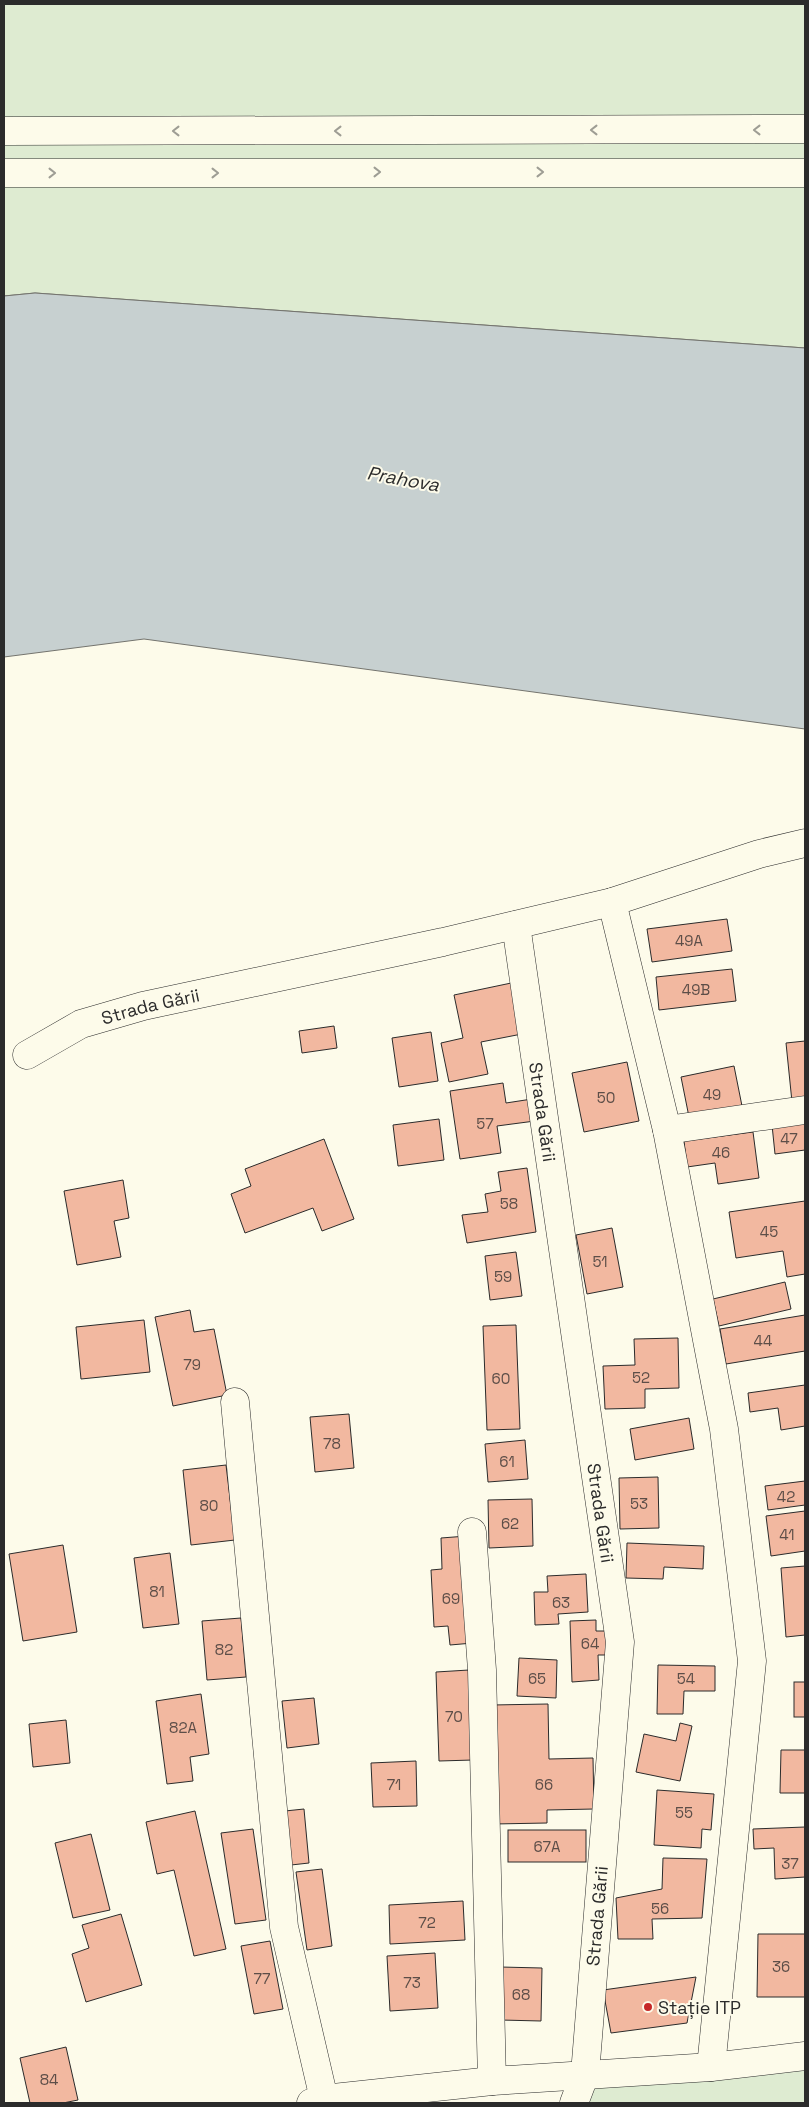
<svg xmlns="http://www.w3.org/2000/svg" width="809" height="2107" viewBox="0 0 809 2107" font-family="'Space Grotesk',sans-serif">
  <rect width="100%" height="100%" fill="#fdfbea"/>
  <g fill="#deebd1" stroke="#74746e">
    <path d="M4,4h801v344l-770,-55 -31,3z"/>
    <path d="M805,2056v47h-231l11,-29z"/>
  </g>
  <path fill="#c7d0d0" stroke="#74746e" d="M35,293l770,55v381l-661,-90 -140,18v-361z"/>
  <g fill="#f2b8a0" stroke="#2b2b2b">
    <path d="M727,919l5,32 -80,11 -5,-33z"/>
    <path d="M732,969l4,32 -77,9 -3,-33z"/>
    <path d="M516,982l11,51 -46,9 7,32 -39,8 -8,-39 22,-5 -9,-43z"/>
    <path d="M334,1026l3,22 -35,5 -3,-22z"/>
    <path d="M431,1032l7,49 -39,6 -7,-49z"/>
    <path d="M805,1041v60l-13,1 -6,-59z"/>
    <path d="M627,1062l12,59 -55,11 -12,-59z"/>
    <path d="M734,1066l9,45 -53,11 -9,-45z"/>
    <path d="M503,1083l3,20 26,-4 3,22 -38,5 4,27 -41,6 -10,-68z"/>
    <path d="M439,1119l5,41 -46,6 -5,-41z"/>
    <path d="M805,1122v28l-30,4 -3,-29z"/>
    <path d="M753,1132l6,46 -41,6 -3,-21 -28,4 -3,-26z"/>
    <path d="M324,1139l30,80 -32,12 -9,-23 -68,25 -14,-39 20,-8 -6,-17z"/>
    <path d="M527,1168l9,64 -69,11 -5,-28 26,-3 -3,-18 16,-3 -3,-19z"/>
    <path d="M123,1180l6,38 -15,3 7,36 -44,8 -13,-74z"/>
    <path d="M805,1201v73l-18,3 -4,-26 -47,7 -7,-46z"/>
    <path d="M612,1228l11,59 -36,7 -11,-59z"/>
    <path d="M516,1252l6,44 -32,4 -5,-44z"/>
    <path d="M785,1282l6,27 -72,17 -6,-27z"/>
    <path d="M190,1310l4,22 20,-3 13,66 -54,11 -18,-89z"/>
    <path d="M805,1315v36l-79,13 -6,-35z"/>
    <path d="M144,1320l6,52 -69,7 -5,-52z"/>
    <path d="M516,1325l4,104 -33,1 -4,-104z"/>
    <path d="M678,1338l1,50 -34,1v19l-40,1 -2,-43 32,-1 -1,-26z"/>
    <path d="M805,1385v41l-24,4 -3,-22 -28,4 -2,-19z"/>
    <path d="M349,1414l5,54 -39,4 -5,-55z"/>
    <path d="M689,1418l5,31 -59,11 -5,-31z"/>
    <path d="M525,1440l3,39 -40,3 -3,-38z"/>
    <path d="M226,1465l9,75 -44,5 -8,-75z"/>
    <path d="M658,1477l1,51 -39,1 -1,-51z"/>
    <path d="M805,1481v24l-37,5 -3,-24z"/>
    <path d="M532,1499l1,47 -44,2 -1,-48z"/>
    <path d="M805,1511v40l-34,5 -5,-40z"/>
    <path d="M467,1536l6,107 -23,2 -2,-19 -14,1 -3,-57 11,-1 -1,-31z"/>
    <path d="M627,1543l77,3 -1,23 -39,-2 -1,12 -37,-1z"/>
    <path d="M63,1545l14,87 -54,9 -14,-87z"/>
    <path d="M170,1553l9,71 -36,4 -9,-70z"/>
    <path d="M805,1566v69l-19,2 -5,-69z"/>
    <path d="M586,1574l2,38 -30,2 1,10 -24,1 -1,-33h14l-1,-16z"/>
    <path d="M241,1618l5,59 -39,3 -5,-59z"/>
    <path d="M596,1620v11h13v24h-11l1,25 -27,2 -2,-61z"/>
    <path d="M519,1658l38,2 -1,38 -39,-2z"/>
    <path d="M658,1665l57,1v25h-31l-1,23h-26z"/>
    <path d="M469,1670l4,90 -34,1 -3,-89z"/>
    <rect x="794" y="1682" width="11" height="35"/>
    <path d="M201,1694l8,60 -19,3 3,24 -26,3 -11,-83z"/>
    <path d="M314,1698l5,46 -32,4 -5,-47z"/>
    <path d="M548,1704l1,55 44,-1 1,51 -47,1v13l-53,1 -2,-119z"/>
    <path d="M66,1720l4,43 -37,4 -4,-43z"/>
    <path d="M680,1723l12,3 -12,55 -44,-9 8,-38 32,7z"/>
    <path d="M781,1750h24v43h-25z"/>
    <path d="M416,1761l1,45 -44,1 -2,-44z"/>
    <path d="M657,1790l57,4 -3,36 -9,-1 -1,19 -47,-3z"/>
    <path d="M304,1809l5,54 -18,2 -6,-54z"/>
    <path d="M195,1811l31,138 -32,7 -20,-86 -17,4 -11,-52z"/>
    <path d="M805,1827v50l-30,2 -1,-31 -20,1 -1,-20z"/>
    <path d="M253,1829l13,91 -31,4 -14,-91z"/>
    <rect x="508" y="1830" width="78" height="32"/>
    <path d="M91,1834l19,76 -37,8 -18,-75z"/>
    <path d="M663,1858l44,1 -5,59 -50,1 1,20h-35l-2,-41 46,-9z"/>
    <path d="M322,1869l10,77 -25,4 -11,-78z"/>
    <path d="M463,1901l2,39 -75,4 -1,-39z"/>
    <path d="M121,1914l21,71 -56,17 -14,-48 17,-6 -7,-23z"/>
    <path d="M758,1934h47v63h-48z"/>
    <path d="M270,1941l13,68 -29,5 -13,-68z"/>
    <path d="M435,1953l3,55 -48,3 -3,-55z"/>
    <path d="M500,1967l42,1 -1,53 -41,-1z"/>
    <path d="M696,1977l-9,46 -76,10 -8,-43z"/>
    <path d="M66,2047l12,53 -15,3h-33l-10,-45z"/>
  </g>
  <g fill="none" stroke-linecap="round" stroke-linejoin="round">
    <g stroke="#2b2b2b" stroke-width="29">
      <g id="minor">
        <path d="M612,902l55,228 57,299 28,232 -41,406"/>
        <path id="s1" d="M516,925l104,717 -35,432 -11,29"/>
        <path id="s2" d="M27,1055l54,-31 62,-18 300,-64 169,-40 147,-48 46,-11"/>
        <path d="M667,1130l138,-20"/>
        <path d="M235,1402l49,525 40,172"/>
        <path d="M472,1532l10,138 10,411"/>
        <path d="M311,2103l13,-4 168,-18 219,-14 94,-11"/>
      </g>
    </g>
    <g stroke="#2b2b2b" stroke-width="29">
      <g id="highway">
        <path d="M4,131l801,-2"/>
        <path d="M4,173h801"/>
      </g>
    </g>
    <use href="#minor" stroke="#fdfbea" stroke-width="28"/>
    <use href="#highway" stroke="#fdfbea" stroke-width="28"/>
  </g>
  <defs><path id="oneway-chevron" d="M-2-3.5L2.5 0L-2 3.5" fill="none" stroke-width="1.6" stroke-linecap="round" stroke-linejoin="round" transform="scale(1.25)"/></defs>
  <g stroke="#9e9d94">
    <use href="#oneway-chevron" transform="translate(594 130) rotate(180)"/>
    <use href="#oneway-chevron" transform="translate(757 130) rotate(180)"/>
    <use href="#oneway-chevron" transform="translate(176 131) rotate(180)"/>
    <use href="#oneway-chevron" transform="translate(338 131) rotate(180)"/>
    <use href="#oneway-chevron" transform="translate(377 172)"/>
    <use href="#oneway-chevron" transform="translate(540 172)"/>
    <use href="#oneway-chevron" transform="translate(52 173)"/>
    <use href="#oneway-chevron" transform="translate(215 173)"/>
  </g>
  <circle fill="#c62828" stroke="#fdfbea" stroke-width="2" cx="648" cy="2007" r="5"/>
  <g text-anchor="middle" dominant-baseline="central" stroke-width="4" stroke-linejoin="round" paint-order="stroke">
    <g font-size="15" fill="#5d4e48">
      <text x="689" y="940">49A</text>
      <text x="696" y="989">49B</text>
      <text x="712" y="1094">49</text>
      <text x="606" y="1097">50</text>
      <text x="485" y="1123">57</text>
      <text x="789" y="1138">47</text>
      <text x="721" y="1152">46</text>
      <text x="509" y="1203">58</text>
      <text x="769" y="1231">45</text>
      <text x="600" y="1261">51</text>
      <text x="503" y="1276">59</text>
      <text x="763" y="1340">44</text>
      <text x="192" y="1364">79</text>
      <text x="641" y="1377">52</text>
      <text x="501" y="1378">60</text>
      <text x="332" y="1443">78</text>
      <text x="507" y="1461">61</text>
      <text x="786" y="1496">42</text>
      <text x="639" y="1503">53</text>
      <text x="209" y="1505">80</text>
      <text x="510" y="1523">62</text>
      <text x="787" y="1534">41</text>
      <text x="157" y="1591">81</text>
      <text x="451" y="1598">69</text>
      <text x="561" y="1602">63</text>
      <text x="590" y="1643">64</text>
      <text x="224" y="1649">82</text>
      <text x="537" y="1678">65</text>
      <text x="686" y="1678">54</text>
      <text x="454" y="1716">70</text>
      <text x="183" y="1727">82A</text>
      <text x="394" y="1784">71</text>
      <text x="544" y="1784">66</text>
      <text x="684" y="1812">55</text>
      <text x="547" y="1846">67A</text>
      <text x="790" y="1863">37</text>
      <text x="660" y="1908">56</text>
      <text x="427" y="1922">72</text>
      <text x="781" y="1966">36</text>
      <text x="262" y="1978">77</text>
      <text x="412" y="1982">73</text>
      <text x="521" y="1994">68</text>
      <text x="49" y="2079">84</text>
    </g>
    <g font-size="18" fill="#2b2b2b" stroke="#fdfbea">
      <text stroke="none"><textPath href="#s2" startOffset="134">Strada Gării</textPath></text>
      <text stroke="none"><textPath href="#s1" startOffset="189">Strada Gării</textPath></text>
      <text stroke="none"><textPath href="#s1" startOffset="594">Strada Gării</textPath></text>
      <text transform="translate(597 1916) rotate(-85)">Strada Gării</text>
    </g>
    <g font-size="18" fill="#2b2b2b" stroke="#fdfbea" text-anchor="start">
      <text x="658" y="2007">Stație ITP</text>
    </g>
    <g font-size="19" font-style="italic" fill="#2b2b2b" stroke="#fdfbea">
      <text transform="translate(403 479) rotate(10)">Prahova</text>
    </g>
  </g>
  <rect width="809" height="2107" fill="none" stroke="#2b2b2b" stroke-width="10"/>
</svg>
